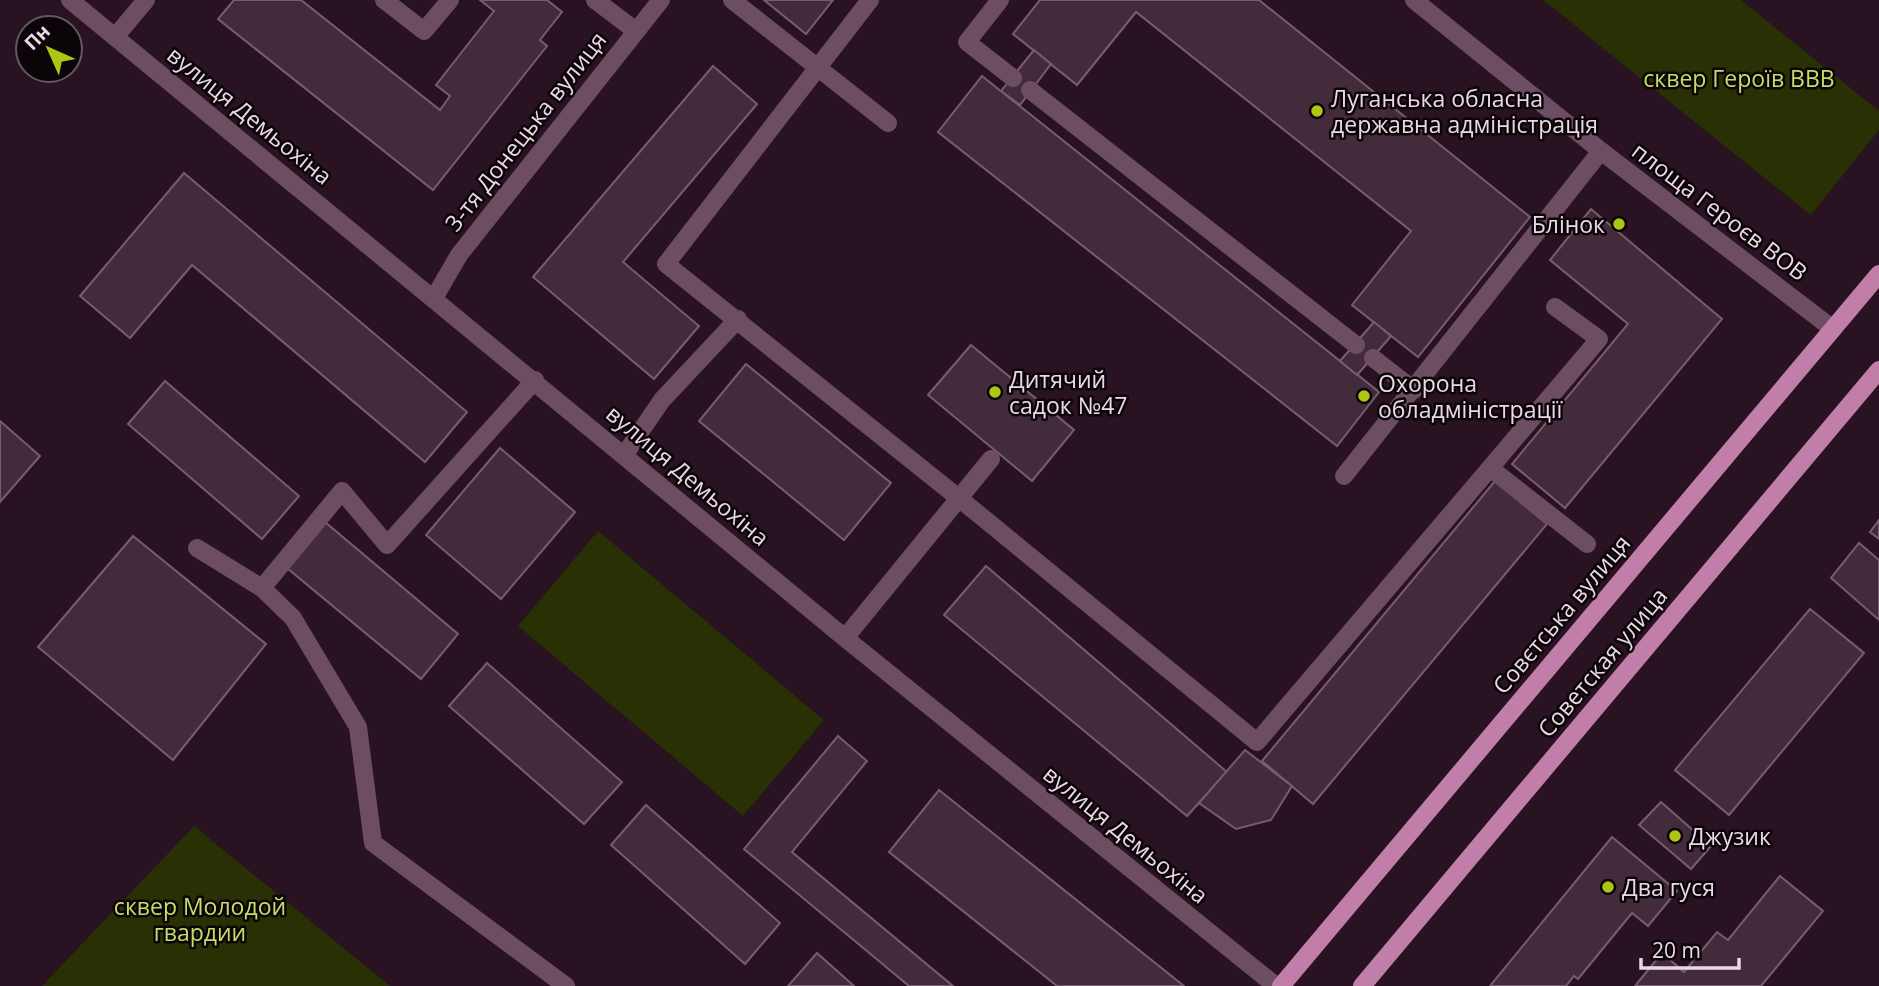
<svg xmlns="http://www.w3.org/2000/svg" width="1879" height="986" viewBox="0 0 1879 986" font-family="'Open Sans',sans-serif">
  <rect width="100%" height="100%" fill="#291221"/>
  <g fill="#293003">
    <path d="M1543,0h198l138,111v19l-68,85z"/>
    <path d="M598,531l226,189 -81,96 -225,-190z"/>
    <path d="M194,826l196,160h-348z"/>
  </g>
  <g fill="#442b3b" stroke="#795d6e" stroke-width="2">
    <path d="M234,0h67l139,110 10,-14 -14,-11 58,-74 -14,-11h67l15,12 -22,28 7,6 -114,144 -215,-171z"/>
    <path d="M764,0h69l-27,34z"/>
    <path d="M1040,0h219l271,217 -112,140 -66,-52 59,-74 -275,-219 -59,73 -64,-51z"/>
    <path d="M1034,50l17,14 -31,41 -19,-14z"/>
    <path d="M713,66l44,38 -134,158 76,64 -45,53 -121,-102z"/>
    <path d="M982,76l397,316 -42,54 -399,-314z"/>
    <path d="M184,173l283,239 -42,50 -233,-197 -62,73 -50,-42z"/>
    <path d="M1591,209l131,110 -157,189 -53,-44 116,-140 -78,-64z"/>
    <path d="M1374,322l17,14 -34,39 -17,-14z"/>
    <path d="M971,345l103,85 -42,51 -104,-86z"/>
    <path d="M746,364l145,119 -47,57 -145,-119z"/>
    <path d="M165,381l134,115 -37,43 -134,-115z"/>
    <path d="M0,421l40,35 -40,46z"/>
    <path d="M500,448l75,64 -74,87 -75,-64z"/>
    <path d="M1495,481l52,43 -234,280 -51,-43z"/>
    <path d="M1879,520v19l-9,-7z"/>
    <path d="M325,522l133,112 -37,45 -134,-111z"/>
    <path d="M133,536l133,108 -93,116 -135,-113z"/>
    <path d="M1859,543l20,17v60l-48,-42z"/>
    <path d="M986,566l241,206 -40,44 -243,-201z"/>
    <path d="M1810,609l54,44 -135,162 -54,-45z"/>
    <path d="M487,663l135,119 -38,42 -135,-118z"/>
    <path d="M838,736l29,25 -75,91 161,134h-44l-165,-137z"/>
    <path d="M1245,750l47,36 -21,34 -35,9 -37,-26z"/>
    <path d="M939,790l245,196h-127l-168,-134z"/>
    <path d="M1661,802l50,44 -20,23 -52,-44z"/>
    <path d="M646,805l134,118 -35,41 -134,-119z"/>
    <path d="M1612,837l65,54 -29,35 -16,-13 -54,66 -4,-3 -8,10h-76z"/>
    <path d="M1780,876l43,35 -62,75h-126l27,-33 22,19 33,-40 11,8z"/>
    <path d="M817,953l37,33h-66z"/>
  </g>
  <g fill="none" stroke-linecap="round" stroke-linejoin="round">
    <g stroke="#6d4d61" stroke-width="18">
      <path d="M70,0l775,638 431,348"/>
      <path d="M384,0l40,31 26,-31"/>
      <path d="M595,0l41,31"/>
      <path d="M732,0l156,123"/>
      <path d="M870,0l-204,264 294,235 297,243 233,-274 97,76"/>
      <path d="M1000,0l-33,42 46,36"/>
      <path d="M1414,0l187,151 232,178"/>
      <path d="M115,37l31,-37"/>
      <path d="M1030,90l326,255"/>
      <path d="M434,298l25,-43 202,-255"/>
      <path d="M1373,358l41,32"/>
      <path d="M625,454l37,-54 76,-81"/>
      <path d="M1490,468l109,-129 -44,-32"/>
      <path d="M1344,476l257,-325"/>
      <path d="M197,548l65,40 31,30 65,109 15,116 193,143"/>
      <path d="M262,588l80,-97 45,54 148,-165"/>
      <path d="M845,638l146,-179"/>
    </g>
    <g stroke="#c17ea9" stroke-width="18">
      <path d="M1281,986l598,-712"/>
      <path d="M1362,986l517,-616"/>
    </g>
  </g>
  <g fill="#acc612" stroke="#0b0408" stroke-width="2.5">
    <circle cx="1317" cy="111" r="7"/>
    <circle cx="1619" cy="224" r="7"/>
    <circle cx="995" cy="392" r="7"/>
    <circle cx="1364" cy="396" r="7"/>
    <circle cx="1675" cy="836" r="7"/>
    <circle cx="1608" cy="887" r="7"/>
  </g>
  <g text-anchor="middle" dominant-baseline="central" stroke-width="5" stroke-linejoin="round" paint-order="stroke">
    <g font-size="23" fill="#c6dd65" stroke="#0b0408">
      <text x="1739" y="78">сквер Героїв ВВВ</text>
      <text x="200" y="906">сквер Молодой<tspan x="200" dy="26">гвардии</tspan></text>
    </g>
    <g font-size="23" fill="#e9d9e3" stroke="#0b0408" text-anchor="start">
      <text x="1331" y="98">Луганська обласна<tspan x="1331" dy="26">державна адміністрація</tspan></text>
      <text x="1605" y="224" text-anchor="end">Блінок</text>
      <text x="1009" y="379">Дитячий<tspan x="1009" dy="26">садок №47</tspan></text>
      <text x="1378" y="383">Охорона<tspan x="1378" dy="26">обладміністрації</tspan></text>
      <text x="1689" y="836">Джузик</text>
      <text x="1622" y="887">Два гуся</text>
    </g>
    <g font-size="23" fill="#e9d9e3" stroke="#0b0408">
      <text transform="translate(250 115) rotate(39)">вулиця Демьохіна</text>
      <text transform="translate(525 131) rotate(-52)">3-тя Донецька вулиця</text>
      <text transform="translate(1720 211) rotate(37)">площа Героєв ВОВ</text>
      <text transform="translate(688 475) rotate(40)">вулиця Демьохіна</text>
      <text transform="translate(1561 614) rotate(-50)">Совєтська вулиця</text>
      <text transform="translate(1602 662) rotate(-50)">Советская улица</text>
      <text transform="translate(1126 834) rotate(39)">вулиця Демьохіна</text>
    </g>
  </g>
  <g transform="translate(49 49) rotate(315)"><circle r="33" fill="#0b0408" stroke="#645960" stroke-width="2"/>
  <path d="M0-5L12 26L0 18L-12 26Z" fill="#acc612"/>
  <text y="-10" font-size="19" font-weight="bold" text-anchor="middle" fill="#e9d9e3">Пн</text>
  </g>
  <path d="M1641 958v10h98v-10" fill="none" stroke="#e9d9e3" stroke-width="3.5"/>
  <text x="1652" y="958" font-size="21" fill="#e9d9e3" stroke="#0b0408" stroke-width="5" paint-order="stroke">20 m</text>
</svg>
